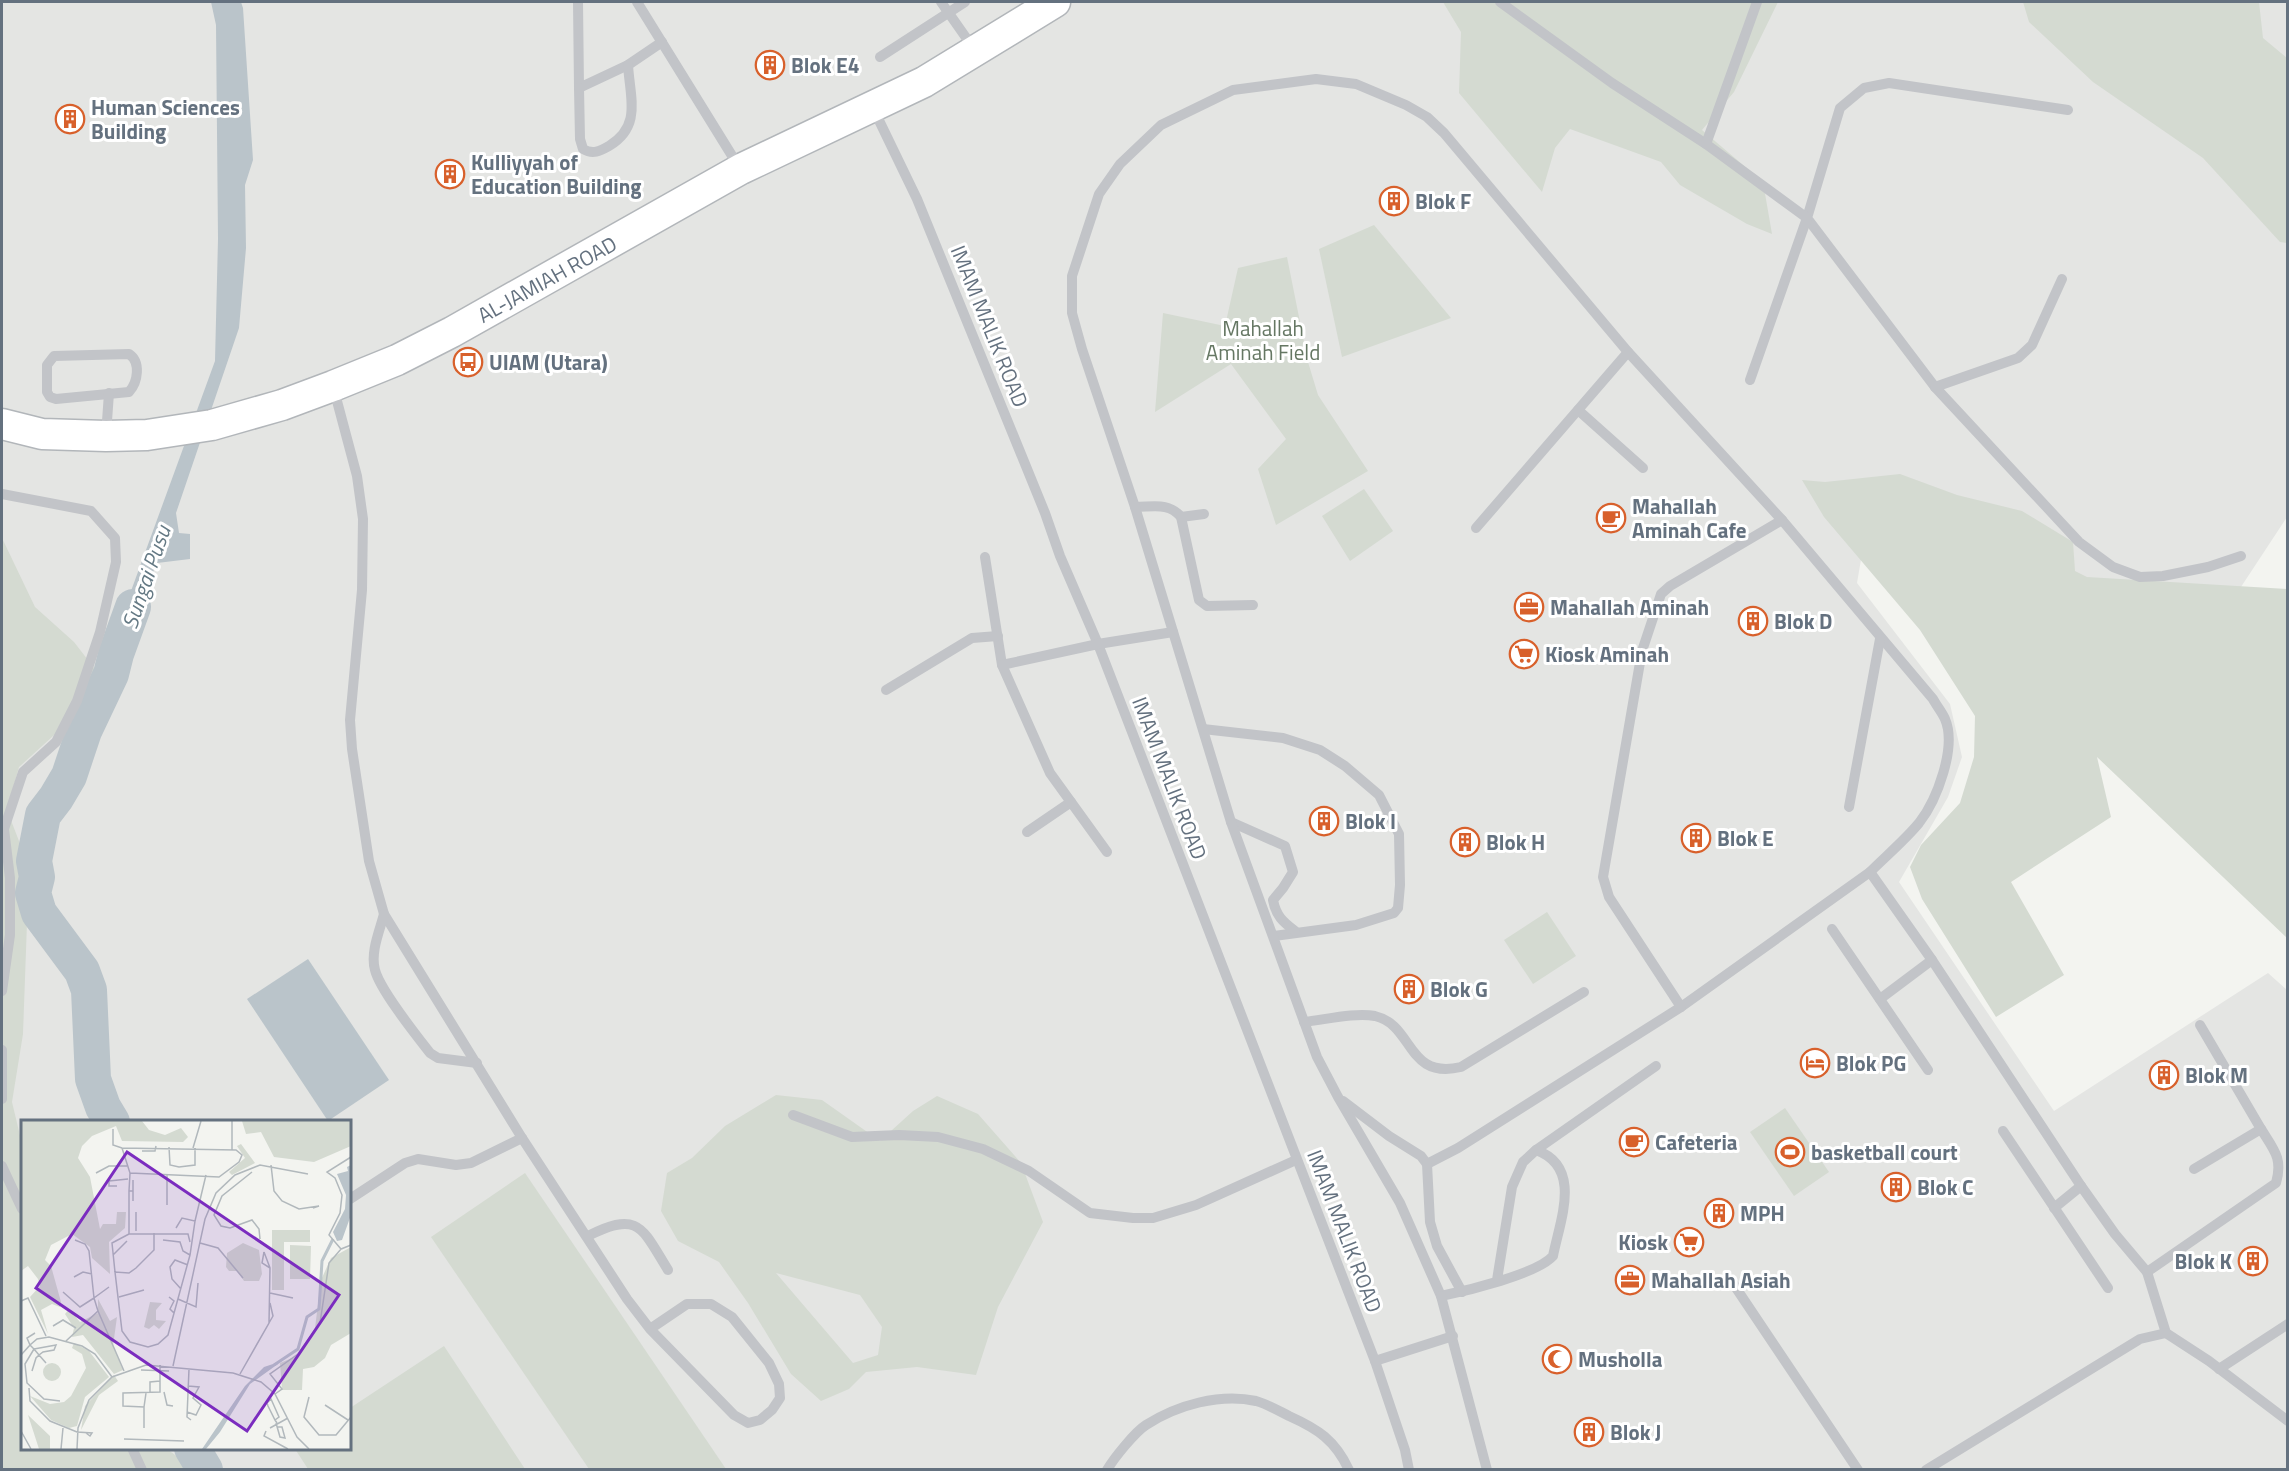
<svg xmlns="http://www.w3.org/2000/svg" width="2289" height="1471" viewBox="0 0 2289 1471" font-family="'Titillium Web',sans-serif">
  <rect width="100%" height="100%" fill="#f3f4f0"/>
  <path fill="#e4e5e3" fill-rule="evenodd" d="M2,2h2285v515l-75,114 -347,-95 -8,47 93,121 12,53 -14,40 -49,85 155,229 214,-138 19,17v479l-2285,1zM22,1122h328v326h-328z"/>
  <g fill="#d4dad1" fill-rule="evenodd">
    <path d="M1443,2h335l-44,90 -32,38 61,52 9,52 -25,-10 -67,-39 -19,-23 -91,-33 -15,19 -13,44 -83,-99 2,-61z"/>
    <path d="M2023,2h236l4,36 24,20v185l-7,-1 -77,-84 -110,-76 -64,-60z"/>
    <path d="M1374,225l77,93 -109,39 -23,-108z"/>
    <path d="M1287,257l21,105 10,33 50,76 -92,54 -18,-56 28,-30 -55,-75 -76,48 8,-99 62,13 13,-58z"/>
    <path d="M1900,474l57,21 65,16 51,31 2,29 12,6 200,12v349l-190,-181 14,60 -100,65 53,93 -68,42 -74,-118 -12,-32 11,-22 39,-42 14,-46 1,-41 -55,-86 -96,-113 -22,-37 23,2z"/>
    <path d="M1364,489l29,42 -43,30 -28,-45z"/>
    <path d="M2,538l33,69 39,35 24,31 -23,43 -56,51 -12,43 22,57 -6,167 -11,68 10,42v304l145,1 12,9 8,11h-185z"/>
    <path d="M1547,912l29,44 -43,28 -29,-44z"/>
    <path d="M776,1095l46,5 58,41 33,-30 24,-15 41,18 43,49 22,59 -45,85 -22,68 -59,-8 -51,5 -17,17 -28,12 -30,-27 -43,-71 -29,-41 -41,-21 -17,-30 6,-38 25,-15 33,-32zM776,1273l84,22 22,32 -4,28 -25,8z"/>
    <path d="M1785,1108l44,64 -35,24 -44,-64z"/>
    <path d="M525,1173l201,296h-137l-158,-232z"/>
    <path d="M444,1346l81,123h-217l-13,-20 55,-1v-40z"/>
  </g>
  <g fill="#bac4ca">
    <path d="M211,2h30l2,6 10,152 -8,25 1,63 -7,80 -63,185 3,20 11,1v25l-33,4 -7,16 2,15 -16,9 -12,51h-16l107,-293 3,-122 -2,-214z"/>
    <path d="M308,959l81,121 -61,41 -81,-122z"/>
  </g>
  <g fill="none" stroke-linecap="round" stroke-linejoin="round">
    <g stroke="#bac4ca" stroke-width="36">
      <path d="M112,1122l-9,-15 -10,-28 -4,-89 -7,-19 -43,-58 -6,-20 4,-16 -3,-16 9,-46 13,-17 13,-22 15,-45 27,-57 5,-20 17,-47"/>
      <path d="M192,1448l13,22"/>
    </g>
    <g stroke="#b2b6ba" stroke-width="33">
      <path id="secondary" d="M2,424l40,10 64,2 41,-1 65,-10 70,-20 51,-19 64,-26 55,-28 289,-163 183,-87 131,-80"/>
    </g>
    <g stroke="#c2c4c8" stroke-width="10">
      <path d="M578,2l1,86 49,-23 34,-23"/>
      <path d="M637,2l102,165"/>
      <path d="M941,2l33,47"/>
      <path d="M1500,2l112,81 94,61"/>
      <path d="M880,57l85,-55"/>
      <path d="M579,88l1,51 3,10c10,6 17,2 26,-3 33,-20 21,-48 19,-81"/>
      <path d="M873,108l44,91 128,314 15,43 38,88 277,717 30,89 4,20"/>
      <path d="M2068,110l-179,-27 -25,5 -24,20 -33,110 128,169 144,155 34,25 27,10 23,-1 45,-9 33,-11"/>
      <path d="M129,354c12,8 9,28 0,38l-73,7 -6,-2 -3,-5v-27l7,-9z"/>
      <path d="M1750,380l57,-162 -101,-74 51,-142"/>
      <path d="M333,386l24,90 6,43 -1,71 -12,130 2,29 17,112 15,53 138,224 105,161 23,30 84,86 14,8 12,-3 12,-10 8,-12 -1,-14 -10,-21 -37,-46 -21,-13h-24l-37,25"/>
      <path d="M1935,387l83,-29 14,-13 30,-66"/>
      <path d="M1578,410l65,58"/>
      <path d="M106,435l3,-42"/>
      <path d="M2,494l89,17 24,27 1,24 -16,70 -23,69 -21,41 -33,30 -19,57 6,49v57l-8,56"/>
      <path d="M1135,507c18,0 34,-5 46,10l18,83 8,6 46,-1"/>
      <path d="M1181,517l23,-3"/>
      <path d="M1782,520l151,179c3,6 9,13 12,20 12,28 -8,81 -26,104 -14,17 -33,33 -49,49"/>
      <path d="M1476,528l152,-176"/>
      <path d="M985,557l17,108"/>
      <path d="M886,690l86,-52 26,-2"/>
      <path d="M1203,729l80,9 37,12 25,16 34,29 20,39 1,51 -2,23 -4,5 -38,12 -82,11"/>
      <path d="M1849,807l31,-168"/>
      <path d="M1231,822l54,24 8,26 -10,16 -10,12c3,16 10,22 22,31"/>
      <path d="M1027,832l44,-30"/>
      <path d="M1107,852l-57,-79 -48,-108 96,-21 75,-12"/>
      <path d="M384,914c-4,16 -14,38 -9,56 5,20 41,65 55,83l8,5 39,5"/>
      <path d="M1832,929l96,141"/>
      <path d="M1880,999l52,-39"/>
      <path d="M1304,1022c20,-2 51,-10 71,-6 39,9 31,64 86,51l123,-75"/>
      <path d="M2200,1025l61,104"/>
      <path d="M2,1050v49"/>
      <path d="M1343,1101l46,35 32,20 6,8 31,-16 223,-141 189,-135 62,88 149,226 -27,22"/>
      <path d="M793,1115l59,22 47,-2 39,2 45,12 46,22 61,42 43,5h20l43,-13 100,-45"/>
      <path d="M2003,1131l105,157"/>
      <path d="M1536,1150l120,-84"/>
      <path d="M1427,1164l3,58 7,24 25,46"/>
      <path d="M2,1166l20,43"/>
      <path d="M2081,1186l34,48 32,38 19,61 43,28 79,60"/>
      <path d="M350,1199l55,-36 13,-4 38,6 15,-2 51,-25"/>
      <path d="M588,1236c51,-26 54,-8 80,34"/>
      <path d="M2147,1272l129,-89c7,-25 -2,-33 -15,-54l-67,40"/>
      <path d="M1730,1279l128,191"/>
      <path d="M1497,1280l15,-93 11,-25 13,-12c47,17 24,70 17,106 -16,18 -87,35 -112,40l-41,-93 -62,-106 -21,-40 -86,-235 -96,-315 -53,-158 -10,-36v-37l27,-82 21,-30 41,-39 72,-35 83,-11 40,5 50,21 21,12 17,16 184,219 154,168 -112,66 -9,8 -19,57 -39,226 6,20 72,110"/>
      <path d="M1441,1296l46,174"/>
      <path d="M1375,1361l78,-25"/>
      <path d="M2219,1369l69,-45"/>
      <path d="M132,1448l10,22"/>
      <path d="M1107,1470c7,-12 28,-38 39,-45 31,-20 74,-32 110,-24 11,3 23,10 33,15 29,13 46,24 60,54"/>
      <path d="M1926,1470l214,-131 26,-6"/>
    </g>
    <use href="#secondary" stroke="#fff" stroke-width="30"/>
  </g>
  <defs>
    <g id="building-ring" transform="scale(1.5)"><circle r="9.5" fill="#fff" stroke="#d8602b" stroke-width="1.5"/><path d="M-4-6H4V6H1V3H-1V6H-4ZM-2.5-4.3h1.7v1.8h-1.7ZM.8-4.3h1.7v1.8H.8ZM-2.5-1h1.7V.8h-1.7ZM.8-1h1.7V.8H.8Z" fill="#d8602b"/></g>
    <g id="bus-ring" transform="scale(1.5)"><circle r="9.5" fill="#fff" stroke="#d8602b" stroke-width="1.5"/><path d="M-5-6H5V4H4V6H2V4H-2V6H-4V4H-5ZM-3.5-4V0h7V-4ZM-3.5 1.2v1.5H-2V1.2ZM2 1.2v1.5H3.5V1.2Z" fill="#d8602b"/></g>
    <g id="cafe-ring" transform="scale(1.5)"><circle r="9.5" fill="#fff" stroke="#d8602b" stroke-width="1.5"/><path d="M-5.5-4.5H6V0H3Q3 3.5 0 3.5H-2.5Q-5.5 3.5-5.5 0ZM3-3.2v2h1.7v-2ZM-6 4.5H4V6H-6Z" fill="#d8602b"/></g>
    <g id="office-ring" transform="scale(1.5)"><circle r="9.5" fill="#fff" stroke="#d8602b" stroke-width="1.5"/><path d="M-6-3h4V-5.5h4V-3h4V5H-6ZM-1-4.5V-3h2v-1.5ZM-6 0V1H6V0Z" fill="#d8602b"/></g>
    <g id="supermarket-ring" transform="scale(1.5)"><circle r="9.5" fill="#fff" stroke="#d8602b" stroke-width="1.5"/><path d="M-6-5.5h2.5l.6 2H6L4.5 2H-2.5L-4.4-4H-6ZM-1.5 3.2a1.3 1.3 0 1 0 .1 0ZM3 3.2a1.3 1.3 0 1 0 .1 0Z" fill="#d8602b"/></g>
    <g id="hotel-ring" transform="scale(1.5)"><circle r="9.5" fill="#fff" stroke="#d8602b" stroke-width="1.5"/><path d="M-6-4.5h1.5V1H6V5H4.5V3h-9V5H-6ZM-4 0a1.8 1.8 0 1 1 3.6 0ZM.5 0V-2.5h3Q6-2.5 6 0Z" fill="#d8602b"/></g>
    <g id="stadium-ring" transform="scale(1.5)"><circle r="9.5" fill="#fff" stroke="#d8602b" stroke-width="1.5"/><path d="M0-5a6.5 5 0 1 0 0 10a6.5 5 0 1 0 0-10ZM-3.5-1.8h7v3.6h-7Z" fill="#d8602b"/></g>
    <g id="mosque-ring" transform="scale(1.5)"><circle r="9.5" fill="#fff" stroke="#d8602b" stroke-width="1.5"/><path d="M3.5-4.9A6 6 0 1 0 3.5 4.9A5 5 0 1 1 3.5-4.9Z" fill="#d8602b"/></g>
  </defs>
  <g fill-rule="evenodd">
    <use href="#building-ring" x="770" y="65"/>
    <use href="#building-ring" x="70" y="119"/>
    <use href="#building-ring" x="450" y="174"/>
    <use href="#building-ring" x="1394" y="201"/>
    <use href="#bus-ring" x="468" y="362"/>
    <use href="#cafe-ring" x="1611" y="518"/>
    <use href="#office-ring" x="1529" y="607"/>
    <use href="#building-ring" x="1753" y="621"/>
    <use href="#supermarket-ring" x="1524" y="654"/>
    <use href="#building-ring" x="1324" y="821"/>
    <use href="#building-ring" x="1696" y="838"/>
    <use href="#building-ring" x="1465" y="842"/>
    <use href="#building-ring" x="1409" y="989"/>
    <use href="#hotel-ring" x="1815" y="1063"/>
    <use href="#building-ring" x="2164" y="1075"/>
    <use href="#cafe-ring" x="1634" y="1142"/>
    <use href="#stadium-ring" x="1790" y="1152"/>
    <use href="#building-ring" x="1896" y="1187"/>
    <use href="#building-ring" x="1719" y="1213"/>
    <use href="#supermarket-ring" x="1689" y="1242"/>
    <use href="#building-ring" x="2253" y="1261"/>
    <use href="#office-ring" x="1630" y="1280"/>
    <use href="#mosque-ring" x="1557" y="1359"/>
    <use href="#building-ring" x="1589" y="1432"/>
  </g>
  <g text-anchor="middle" dominant-baseline="central" stroke-width="6" stroke-linejoin="round" paint-order="stroke">
    <g font-size="21" font-weight="bold" fill="#64717f" stroke="#fff" text-anchor="start">
      <text x="791" y="65">Blok E4</text>
      <text x="91" y="107">Human Sciences<tspan x="91" dy="24">Building</tspan></text>
      <text x="471" y="162">Kulliyyah of<tspan x="471" dy="24">Education Building</tspan></text>
      <text x="1415" y="201">Blok F</text>
      <text x="489" y="362">UIAM (Utara)</text>
      <text x="1632" y="506">Mahallah<tspan x="1632" dy="24">Aminah Cafe</tspan></text>
      <text x="1550" y="607">Mahallah Aminah</text>
      <text x="1774" y="621">Blok D</text>
      <text x="1545" y="654">Kiosk Aminah</text>
      <text x="1345" y="821">Blok I</text>
      <text x="1717" y="838">Blok E</text>
      <text x="1486" y="842">Blok H</text>
      <text x="1430" y="989">Blok G</text>
      <text x="1836" y="1063">Blok PG</text>
      <text x="2185" y="1075">Blok M</text>
      <text x="1655" y="1142">Cafeteria</text>
      <text x="1811" y="1152">basketball court</text>
      <text x="1917" y="1187">Blok C</text>
      <text x="1740" y="1213">MPH</text>
      <text x="1668" y="1242" text-anchor="end">Kiosk</text>
      <text x="2232" y="1261" text-anchor="end">Blok K</text>
      <text x="1651" y="1280">Mahallah Asiah</text>
      <text x="1578" y="1359">Musholla</text>
      <text x="1610" y="1432">Blok J</text>
    </g>
    <g font-size="21" fill="#64717f" stroke="#fff">
      <text transform="translate(547 279) rotate(-29)">AL-JAMIAH ROAD</text>
      <text transform="translate(990 326) rotate(68)">IMAM MALIK ROAD</text>
      <text transform="translate(1170 778) rotate(69)">IMAM MALIK ROAD</text>
      <text transform="translate(1345 1231) rotate(69)">IMAM MALIK ROAD</text>
    </g>
    <g font-size="21" fill="#657763" stroke="#fff">
      <text x="1263" y="328">Mahallah<tspan x="1263" dy="24">Aminah Field</tspan></text>
    </g>
    <g font-size="22" font-style="italic" fill="#647984" stroke="#fff">
      <text transform="translate(146 577) rotate(-71)">Sungai Pusu</text>
    </g>
  </g>
  <g transform="translate(21 1120)">
    <rect width="330" height="330" fill="#f3f4f0"/>
    <path d="M0,1h121l7,9 16,5 16,-7 7,9 -5,5 -61,-1 -6,-15 -24,10 -10,10 -4,12 12,19 10,52 3,-5h13l1,-12h9l-1,16 -16,14 1,32 -18,-16 -2,-11 -18,-13 -21,11 -6,15 6,6 10,36 -1,5 -8,-3 -11,6 7,24 -18,-37 10,-11 -2,-7 -10,-13 -7,5zM221,1h109v25l-37,16 -40,-5 -13,-25 -15,2zM220,24l14,19 -23,12 -3,-3 16,-14 -8,-12zM251,110h38v12h-26v48h-12zM222,123l16,7 3,24 -3,7h-15l-7,-10h-8l-3,-4 1,-14zM269,125l21,1 -1,33h-20zM330,127v86l-20,12 -6,13 -11,9 -11,2 -1,21h-20l-2,-27 17,-7 18,-28 6,-48 10,-22zM77,179l12,22 7,-4 -4,29 10,24 -9,4 -31,-39 -11,2 2,-9 -9,-14 4,-5 11,13 18,-9zM129,182l12,1 -6,7v10l10,1 -7,8 -5,-4 -5,4 -5,-2zM53,223l15,8 20,26 -24,20 -8,29 -8,2 -18,-8 -21,-24 20,8 14,-2 7,-6 15,-28 -4,-14 -10,-6zM22 252a9 9 0 1 1 18 0a9 9 0 1 1-18 0ZM93,255l4,6 -19,14 -18,35 4,-24zM7,295l22,21v13h-11z" fill="#d4dad1"/>
    <path d="M330,45v50l-9,25 -5,1 -4,-9 12,-23 1,-14 -9,-21 11,-3 -1,-4zM255,243l2,1 -28,20 -30,48 -14,17h-4l43,-63 19,-19z" fill="#bac4ca"/>
    <path fill="none" stroke="#bac4ca" stroke-width="3" d="M253,245l24,-16 9,-32 12,-8 3,-48 11,-22"/>
    <path fill="none" stroke="#b1b8bc" stroke-width="1.5" d="M211,1v29M92,9v16l9,3M148,27l1,18 9,2 16,-2v-17M172,28l8,-27M121,31h13l1,-5M330,37l-24,15 8,6 7,17 -2,18 -11,22 12,14 10,-4M250,45l3,26 8,10 17,8 20,-3 -6,2M231,52l-30,24 -8,19 7,11 9,2 22,-8 7,9 1,10M75,53l13,-7h18M112,60v21M96,66h-8v-5l19,-2M108,71l1,-18 -8,-25 114,2 6,5 -3,7 -20,15 -89,-4M112,71h-4v43h59l2,8M146,85v-30M115,92v19M174,101l11,-46M133,113v17l-18,18 -7,5 -14,-1 7,59 8,11 18,5 10,-3 10,-9 22,-80 5,-34 -13,-3 -6,10M142,120l17,2 3,9 7,4M179,123l18,5 25,30M243,132l-2,11 8,5M92,135l14,-14M94,152l-3,-29 17,-9M53,157l9,-5 9,2M160,169l-9,-10 -2,-12 5,-7 13,5M42,172l17,15 14,-9 -5,-47 -4,-7 -10,-4M249,173l23,5M98,177l25,-7M148,177l5,4 -4,8 4,4M157,179l18,8 2,-24M0,181l7,-3 18,38M77,191l26,60M248,203l4,-7 -3,-13M32,206l10,-6 13,8M45,221l32,-30 -4,-13 15,-11M0,235l9,-10 -3,-7 8,-5M152,246l32,-147 11,-26 19,-18 25,-10 48,9M168,249l-2,48 4,3M120,250l28,1M11,251l4,-13 3,-3 4,-3 11,-2 2,-5 -22,4 5,6 7,8M219,254l29,-51 1,-55 -6,-16M8,268l1,13 20,20 27,11 15,1 -2,3 -4,-3M143,272l3,13 6,1M125,273l-2,14 -21,-1v-13l37,-1v-27M129,273v-11l10,-1M254,274l7,-5 -12,-15 28,-20 22,-31 9,-60 12,-14M288,277l-5,20 15,18h17l15,-18M39,281l-16,-2 -17,-16 -2,-19 9,-15 -4,-4 7,-6 12,-2 33,9 13,8 17,23M304,285l23,15M123,287v21M166,292l9,3 5,-10 -8,-7 6,-11 -11,-1M254,300l4,-3 -8,-18 -4,4 1,3 7,14 2,3M255,303l4,14 5,1 -3,-11h-5M249,308l18,-10M0,311l10,18M245,311l-2,5 24,13M103,319l60,2M40,329l2,-21M56,329l1,-21 11,-28 23,-23 34,-12 87,8 28,9 14,12 22,43 12,12"/>
    <path fill="#7b2cbf" fill-opacity="0.15" stroke="#7b2cbf" stroke-width="3" d="M106,32l212,143 -92,136 -211,-143z"/>
    <rect width="330" height="330" fill="none" stroke="#64717f" stroke-width="3"/>
  </g>
  <rect width="2289" height="1471" fill="none" stroke="#64717f" stroke-width="6"/>
</svg>
